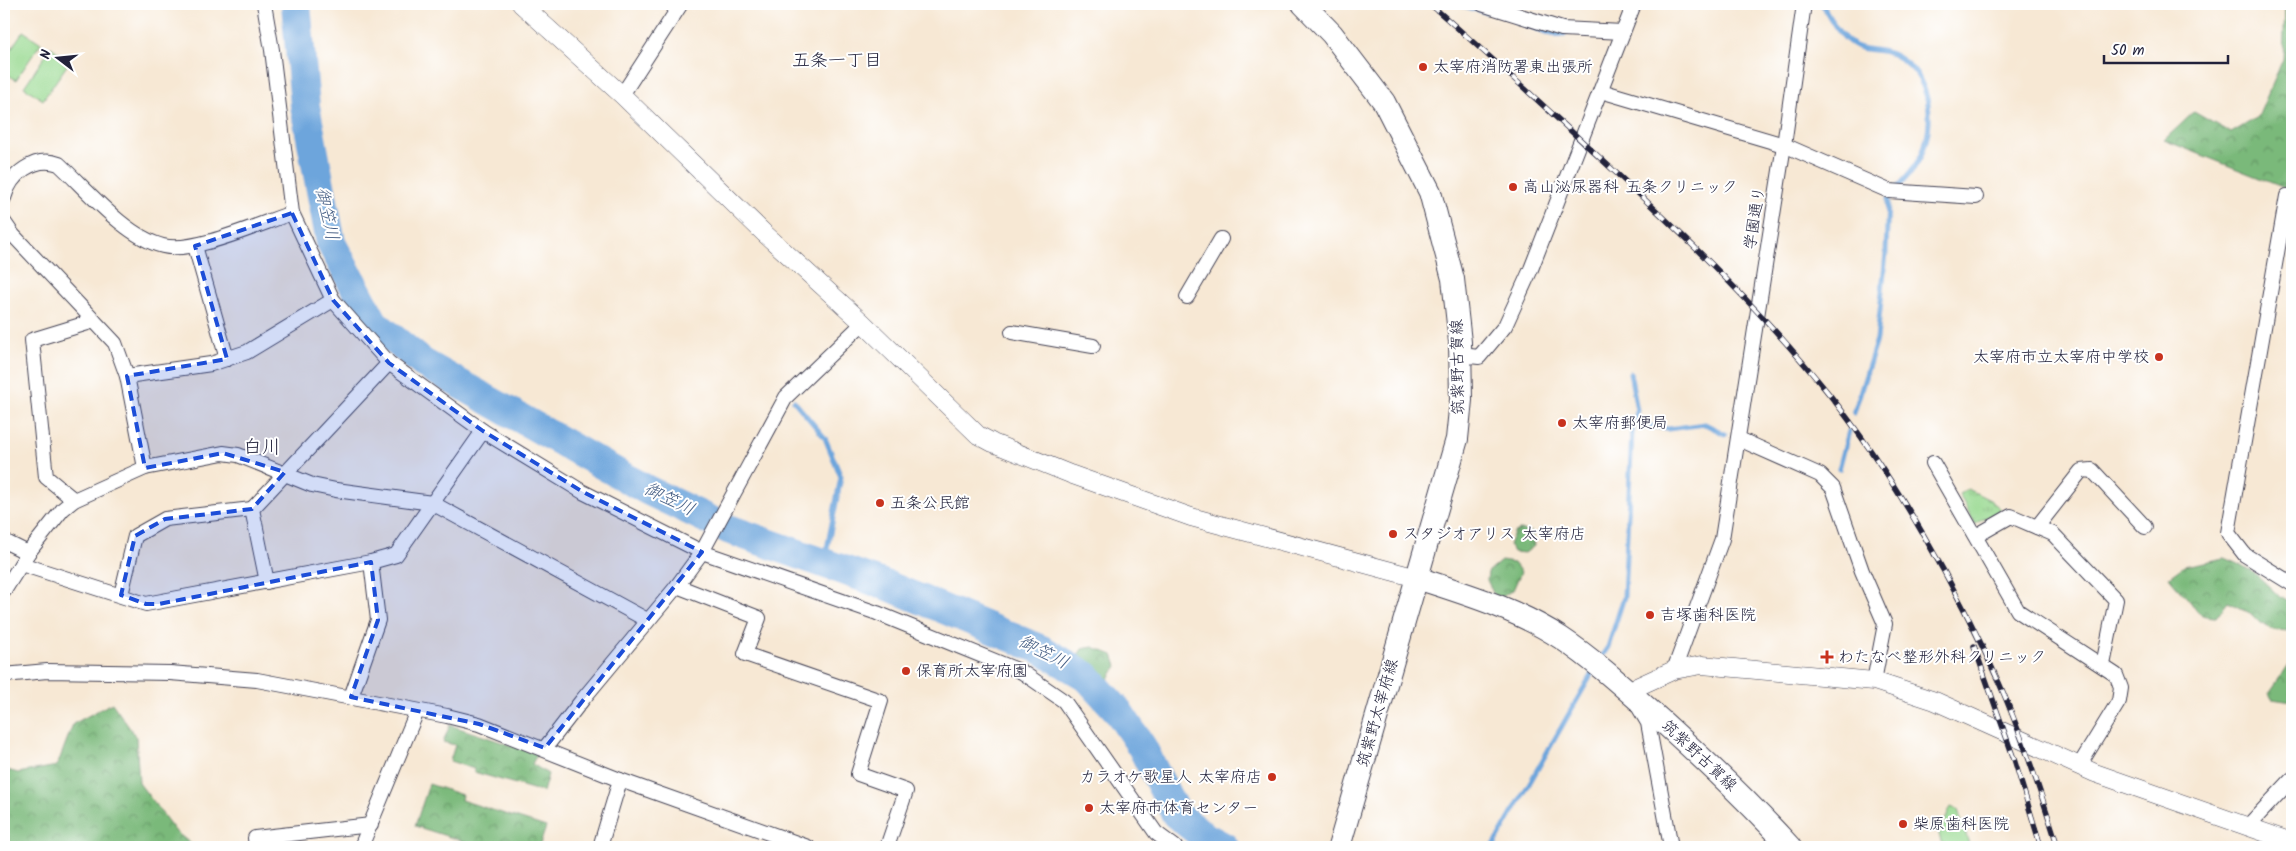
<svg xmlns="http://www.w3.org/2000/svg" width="2296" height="851" viewBox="0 0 2296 851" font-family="Kalam,'Klee One',sans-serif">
  <defs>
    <pattern id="forest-crowns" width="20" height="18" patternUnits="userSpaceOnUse" patternTransform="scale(1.25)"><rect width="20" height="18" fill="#7ab97a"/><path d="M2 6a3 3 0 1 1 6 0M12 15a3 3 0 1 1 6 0" fill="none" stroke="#649665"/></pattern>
    <pattern id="park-tufts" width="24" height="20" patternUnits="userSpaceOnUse" patternTransform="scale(1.25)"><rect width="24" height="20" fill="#98d990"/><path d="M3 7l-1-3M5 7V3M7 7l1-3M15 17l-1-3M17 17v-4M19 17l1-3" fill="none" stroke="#83ba7d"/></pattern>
  </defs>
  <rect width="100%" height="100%" fill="#fff"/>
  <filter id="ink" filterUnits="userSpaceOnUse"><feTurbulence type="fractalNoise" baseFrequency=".02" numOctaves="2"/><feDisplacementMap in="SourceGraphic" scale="10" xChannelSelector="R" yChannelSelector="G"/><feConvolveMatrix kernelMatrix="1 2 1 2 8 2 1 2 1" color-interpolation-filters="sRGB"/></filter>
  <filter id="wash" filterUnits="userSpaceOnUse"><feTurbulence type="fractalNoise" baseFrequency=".0096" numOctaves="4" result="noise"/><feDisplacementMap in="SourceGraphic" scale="20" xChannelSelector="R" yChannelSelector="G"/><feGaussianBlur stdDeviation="1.12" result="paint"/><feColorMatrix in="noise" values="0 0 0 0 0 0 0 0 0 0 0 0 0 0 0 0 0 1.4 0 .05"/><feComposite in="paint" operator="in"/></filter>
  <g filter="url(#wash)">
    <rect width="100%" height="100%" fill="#f7e8d4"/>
    <g fill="#98d990" stroke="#5d7e66">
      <path d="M23,31l18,12 -25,37 -12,-8v-12z"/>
      <path d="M51,47l19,14 -27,39 -19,-13z"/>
      <path d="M1951,807l7,3 12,37h-20l-9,-5 -2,-8z"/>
    </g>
    <g fill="url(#forest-crowns)" stroke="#4e6e5a">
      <path d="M2285,4h7v187l-128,-51 30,-28 37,21 27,-16 25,-58z"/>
      <path d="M1520,530l12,2 2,14 -9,7 -12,-1 -4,-7 5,-13z"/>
      <path d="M2225,558c12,5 24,10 34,19 11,10 19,20 33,27v30l-2,-3 -16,-1 -14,-7 -10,-10 -22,-11 -12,15c-21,-1 -17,-5 -28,-18 -7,-8 -13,-14 -19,-22l15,-11z"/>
      <path d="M1501,561l13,2 7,9 -8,18 -12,7 -7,-2 -7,-15 1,-8z"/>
      <path d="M1093,647l20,8 4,11 -11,17 -14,4 -8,-4 -1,-13 -15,-10 3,-5 6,2 5,-8z"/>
      <path d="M2292,660v42l-20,-3 -3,-6z"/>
      <path d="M112,703l24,34 3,46 37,49 19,15h-191v-78l14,4 39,-7 16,-42z"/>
      <path d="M450,725l87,29 -5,10 16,10 -5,18 -69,-20v-3l-24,-8 5,-16 -12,-3z"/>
      <path d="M429,784l33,11 -1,5 85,27 -7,20h-58l-66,-21z"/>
    </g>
    <path fill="url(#park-tufts)" stroke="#5d7e66" d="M1968,489l22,11 11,9 -26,15 -16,-30z"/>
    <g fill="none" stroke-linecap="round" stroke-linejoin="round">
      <g stroke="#6da5dc" stroke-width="5">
        <path d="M1457,4l29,8"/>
        <path d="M1822,4c8,13 16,31 30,40 11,8 27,4 40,10 37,18 44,60 31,97 -5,14 -16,26 -26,37"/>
        <path d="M1515,21l36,13 13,1"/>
        <path d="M1630,373l7,37 -2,13"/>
        <path d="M794,401l31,37 16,39 -17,87"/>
        <path d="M1854,413l23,-74 9,-86 2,-54"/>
        <path d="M1839,469l10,-38"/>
        <path d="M1599,660l9,-13 16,-50 8,-165 3,-9 33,6 37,-5 20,10"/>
        <path d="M1493,847l101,-177"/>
      </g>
      <path stroke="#6da5dc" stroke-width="30" d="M296,4l9,102 26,137 43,80 49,40 224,127 81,39 163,58 151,63 44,26 32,35 24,36 34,67 29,23 19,10"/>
    </g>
  </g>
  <g filter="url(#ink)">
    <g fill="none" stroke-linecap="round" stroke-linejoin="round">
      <g stroke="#424052" stroke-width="16">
        <g id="minor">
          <path d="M264,4l8,46 20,163 41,87 56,63 94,68 100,61 119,60 175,61 145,59 42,29 92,132 19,14"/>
          <path d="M1482,4l80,25 61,3"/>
          <path d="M1601,91l183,54 105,46 87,6"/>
          <path d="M622,95l59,-91"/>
          <path d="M2287,196l-59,337 17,22 47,29"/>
          <path d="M4,198c6,-24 31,-43 55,-34 28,26 67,73 104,82 30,8 98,-23 129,-33"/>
          <path d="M4,222l9,13 102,108 12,33 18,92"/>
          <path d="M195,246l32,113"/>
          <path d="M1187,297l34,-58"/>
          <path d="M1012,332l81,14"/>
          <path d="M1461,355l18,2 26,-31 26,-57 103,-265"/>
          <path d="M127,376l84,-12 36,-12 86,-52"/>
          <path d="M1739,439l81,36 13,13 29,83 23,53 -11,57"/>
          <path d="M1933,463l85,148 98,64 5,13 -2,13 -40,65"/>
          <path d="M74,500l-28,-23 -14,-137 62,-19"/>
          <path d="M2037,527l44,-56 11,-1 53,57"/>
          <path d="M1976,536l35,-20 42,18 63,66 -13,65"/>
          <path d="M4,541l24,12"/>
          <path d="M21,564l125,40 225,-42 25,-7 87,-124"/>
          <path d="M267,582l-15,-73 137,-146"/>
          <path d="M677,586l82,32 -14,36 136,47 -23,73 48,17 -19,56"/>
          <path d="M4,591l24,-38 35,-44 11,-9 71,-32 78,-15 15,2 74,30 24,5 96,13 215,117"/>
          <path d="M121,595l14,-59 30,-17 87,-10"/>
          <path d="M1674,670l48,-131 62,-394 20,-141"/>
          <path d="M4,675l43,-4 123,2 87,7 190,36 32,8 141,56 188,67"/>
          <path d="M351,697l27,-77 -7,-58"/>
          <path d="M1639,708l9,15 23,124"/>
          <path d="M545,748l38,-49 94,-113 25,-34 84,-155 77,-74"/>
          <path d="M2247,827l45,-48"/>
          <path d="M256,847l-1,-9 116,-13"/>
          <path d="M361,847l56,-136"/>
          <path d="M600,847l20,-67"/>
        </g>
      </g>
      <g stroke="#424052" stroke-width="19">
        <g id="tertiary">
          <path d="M521,4l101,91 142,138 99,90 115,112 15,8 77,31 121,43 226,61"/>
          <path d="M1628,691l46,-21 28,-5 172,16 61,20 160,72 197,69"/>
        </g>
      </g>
      <g stroke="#424052" stroke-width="24">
        <g id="primary">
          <path d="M1303,4l29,30 52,68 46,90 23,87 7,63 1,58 -4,39 -118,408"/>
          <path d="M1417,578c49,16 100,31 144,60 36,24 69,55 102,84 44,40 87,81 127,125"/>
        </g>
      </g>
      <use href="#minor" stroke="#fff" stroke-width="14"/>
      <use href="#tertiary" stroke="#fff" stroke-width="18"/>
      <use href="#primary" stroke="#fff" stroke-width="22"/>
      <g stroke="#22223b" stroke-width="5.5">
        <g id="rail">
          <path d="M1430,4c62,54 123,110 183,166 76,70 151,143 216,224 66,83 128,194 171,291 23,53 41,108 58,162"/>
          <path d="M1974,646l40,113 27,88"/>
        </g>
      </g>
      <use href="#rail" stroke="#fff" stroke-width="4" stroke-dasharray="11" stroke-linecap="butt"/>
    </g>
  </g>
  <path fill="#1d4ed8" fill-opacity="0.2" stroke="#1d4ed8" stroke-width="4" stroke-dasharray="10 6" stroke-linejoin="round" d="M292,213l41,87 56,63 94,68 100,61 119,60 -157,196 -66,-24 -128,-27 27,-77 -7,-58 -212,42h-13l-25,-9 14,-59 30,-17 87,-10 33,-37 -62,-19 -78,15 -18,-92 100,-17 -32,-113z"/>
  <g fill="#c8321e" stroke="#fff" stroke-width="2">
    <circle cx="1423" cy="67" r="5"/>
    <circle cx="1513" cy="187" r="5"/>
    <circle cx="2159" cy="357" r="5"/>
    <circle cx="1562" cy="423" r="5"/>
    <circle cx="880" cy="503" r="5"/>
    <circle cx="1393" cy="534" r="5"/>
    <circle cx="1650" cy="615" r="5"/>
    <path d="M1824.5 649.5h5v5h5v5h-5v5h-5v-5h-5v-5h5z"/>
    <circle cx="906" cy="671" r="5"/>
    <circle cx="1272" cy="777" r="5"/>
    <circle cx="1089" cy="808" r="5"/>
    <circle cx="1903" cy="824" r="5"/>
  </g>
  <g text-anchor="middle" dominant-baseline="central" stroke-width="4" stroke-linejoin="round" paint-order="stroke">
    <g font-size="16" fill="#22223b" stroke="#fff" text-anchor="start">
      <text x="1433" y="67">太宰府消防署東出張所</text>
      <text x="1523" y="187">高山泌尿器科 五条クリニック</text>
      <text x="2149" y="357" text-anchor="end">太宰府市立太宰府中学校</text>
      <text x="1572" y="423">太宰府郵便局</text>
      <text x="890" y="503">五条公民館</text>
      <text x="1403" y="534">スタジオアリス 太宰府店</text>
      <text x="1660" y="615">吉塚歯科医院</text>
      <text x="1838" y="657">わたなべ整形外科クリニック</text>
      <text x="916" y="671">保育所太宰府園</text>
      <text x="1262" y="777" text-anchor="end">カラオケ歌星人 太宰府店</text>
      <text x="1099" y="808">太宰府市体育センター</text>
      <text x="1913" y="824">柴原歯科医院</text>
    </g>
    <g font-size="16" fill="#22223b" stroke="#fff">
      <text transform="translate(1755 218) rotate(-81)">学園通り</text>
      <text transform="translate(1458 367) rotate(-91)">筑紫野古賀線</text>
      <text transform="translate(1378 713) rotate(-74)">筑紫野太宰府線</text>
      <text transform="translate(1699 756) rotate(43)">筑紫野古賀線</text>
    </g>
    <g font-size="18" fill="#22223b" stroke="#fff">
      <text x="837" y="61">五条一丁目</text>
    </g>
    <g font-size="18" font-style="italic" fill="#445d83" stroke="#fff">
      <text transform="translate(326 214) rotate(78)">御笠川</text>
      <text transform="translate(669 500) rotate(26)">御笠川</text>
      <text transform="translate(1043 653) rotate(27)">御笠川</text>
    </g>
    <g font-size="19" fill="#22223b" stroke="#fff">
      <text x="262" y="448">白川</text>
    </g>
  </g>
  <rect width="2296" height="851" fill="none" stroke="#fff" stroke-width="20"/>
  <g transform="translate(58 58) rotate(286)" stroke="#ffffff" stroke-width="4" paint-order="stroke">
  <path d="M0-4L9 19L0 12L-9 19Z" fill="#22223b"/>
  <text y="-8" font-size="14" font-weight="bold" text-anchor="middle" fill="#22223b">N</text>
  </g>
  <path d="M2104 55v8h124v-8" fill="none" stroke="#22223b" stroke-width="2.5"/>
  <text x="2111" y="55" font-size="15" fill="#22223b" stroke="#ffffff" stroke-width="4" paint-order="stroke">50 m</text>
</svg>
